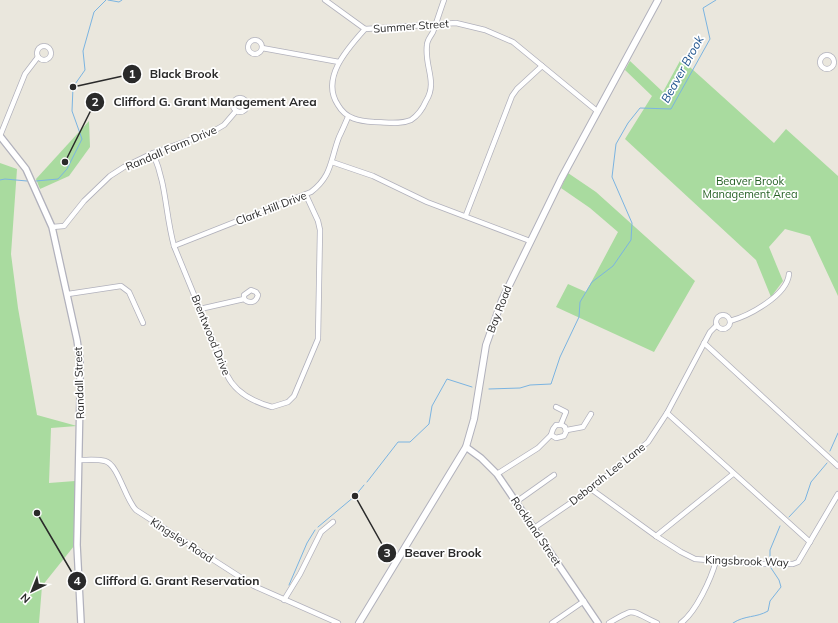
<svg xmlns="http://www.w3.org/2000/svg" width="838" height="623" viewBox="0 0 838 623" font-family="Mulish,sans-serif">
  <rect width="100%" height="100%" fill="#eae7dd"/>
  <g fill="#a9db9f">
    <path d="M681,59l93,84 12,-14 52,47v120l-28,-60 -25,-7 -16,18 14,34 -12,16 -15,-37 -131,-121 27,-43 -27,-26 5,-9 33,31z"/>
    <path d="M89,121l1,26 -21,29 -29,13 -4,-10z"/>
    <path d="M0,163l17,6 -6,85 7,54 19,107 40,11 -26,2 -2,55 26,-2 -1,65 -32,40 -3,37h-39z"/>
    <path d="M568,173l28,19 99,89 -41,71 -98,-45 12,-23 18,8 32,-60 -28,-24 -29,-20z"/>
  </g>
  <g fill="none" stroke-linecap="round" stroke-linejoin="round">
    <g stroke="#7bb4e1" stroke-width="1">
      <path d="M108,0l11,2 3,-2"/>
      <path d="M0,180l5,-1 22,2"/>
      <path d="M36,181l22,-2 9,-10 15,-30 -10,-28 1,-24 12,-17 -2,-19 11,-39 12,-12"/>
      <path d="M489,389l31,-1 10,-3 21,-1 9,-27 19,-40 1,-15 12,-20 21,-16 18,-26 1,-17 -20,-46 4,-33 12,-21 12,-15 31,1 39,-70 -7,-31 13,-8"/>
      <path d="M830,451l8,-18"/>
      <path d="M367,482l31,-40h12l19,-18 3,-18 15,-27 25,8"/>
      <path d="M789,517l16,-17 6,-18 16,-19"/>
      <path d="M318,527l37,-31 9,-11"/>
      <path d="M770,560v-10l10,-24"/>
      <path d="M289,585l18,-42 8,-13"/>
      <path d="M733,623c12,-8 23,-5 35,-12l2,-10 11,-14 -2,-7 -8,-12"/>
    </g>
    <g stroke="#b1b1bc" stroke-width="6">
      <g id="minor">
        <path d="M325,0l40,29 91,-6 29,7 28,12 84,69"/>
        <path d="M365,29c-17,19 -45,49 -27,76 8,14 21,16 36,17 12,0 26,3 37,-2 6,-4 12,-12 15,-19 12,-19 -2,-35 1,-56 0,-5 4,-9 6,-13 4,-11 7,-21 11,-32"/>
        <circle cx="255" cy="47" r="7"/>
        <circle cx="44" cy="53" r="7"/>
        <path d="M262,48l77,14"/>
        <circle cx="827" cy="62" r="7"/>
        <circle cx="240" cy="105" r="7"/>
        <path d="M0,136l25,-62 13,-17"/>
        <path d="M153,153c14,33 12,60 21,93l53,129c8,17 27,27 45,32l16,-5 6,-6 24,-57 2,-109 -2,-9 -12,-26"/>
        <path d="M332,162l41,14 54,26 103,39"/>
        <path d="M466,215l46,-119 5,-7 25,-23"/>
        <path d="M52,227l12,-1 20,-25 26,-25 14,-9 29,-14 59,-21 12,-7 12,-14"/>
        <path d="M174,246l137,-54c21,-16 19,-31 28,-55 3,-6 6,-13 9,-20"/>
        <path d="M68,294l53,-8 8,6 14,31"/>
        <path d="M200,309l44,-10v-4l7,-5 5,2 2,3c-2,8 -9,9 -14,4"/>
        <circle cx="723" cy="322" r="7"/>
        <path d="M730,321c18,-5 57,-25 59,-47"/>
        <path d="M704,343l134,123"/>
        <path d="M556,407l10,5 -5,12"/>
        <path d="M667,413l143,129"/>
        <path d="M556,425h6l3,2 1,5 -2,4 -8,2 -5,-3 2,-6z"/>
        <path d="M567,430l16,-3 8,-13"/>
        <path d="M80,460c8,0 17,-1 25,1 13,3 20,38 31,49l118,76 84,37"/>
        <path d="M497,474l41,-26 13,-13"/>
        <path d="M591,489l65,47 25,16 14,7 62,5h36l5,-2 40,-68"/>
        <path d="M516,502l38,-27"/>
        <path d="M534,528l57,-39 57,-47 19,-29 43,-81 7,-7"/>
        <path d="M656,536l77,-62"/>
        <path d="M284,600l16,-26 21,-42 12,-10"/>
        <path d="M552,623l32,-22"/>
        <path d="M609,623c29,-17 20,-12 48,0"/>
        <path d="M681,623c15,-11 30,-44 35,-62"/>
      </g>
    </g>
    <g stroke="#b1b1bc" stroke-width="8">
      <g id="tertiary">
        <path d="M0,136l26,33 26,58 25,113 3,20v36l-3,149 4,78"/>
        <path d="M466,447l15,11 16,16 101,149"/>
      </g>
    </g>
    <g stroke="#b1b1bc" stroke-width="8">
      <path id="secondary" d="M359,623l107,-176 8,-28 12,-74 16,-45 59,-121 97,-179"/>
    </g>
    <use href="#minor" stroke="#fff" stroke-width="4.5"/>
    <use href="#tertiary" stroke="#fff" stroke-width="5.5"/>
    <use href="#secondary" stroke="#fff" stroke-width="6"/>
  </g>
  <g text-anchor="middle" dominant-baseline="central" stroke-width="3.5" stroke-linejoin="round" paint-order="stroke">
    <g font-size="11" fill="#2a2a2a" stroke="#fff">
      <text transform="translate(411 26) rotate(-4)">Summer Street</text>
      <text transform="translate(171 148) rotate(-23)">Randall Farm Drive</text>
      <text transform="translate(271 208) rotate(-21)">Clark Hill Drive</text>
      <text transform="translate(499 309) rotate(-69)">Bay Road</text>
      <text transform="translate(211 335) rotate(68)">Brentwood Drive</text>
      <text transform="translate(79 383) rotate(-92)">Randall Street</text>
      <text transform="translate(607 474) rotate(-38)">Deborah Lee Lane</text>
      <text transform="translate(536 531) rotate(56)">Rockland Street</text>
      <text transform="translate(182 540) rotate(33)">Kingsley Road</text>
      <text transform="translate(747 561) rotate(2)">Kingsbrook Way</text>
    </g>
    <g font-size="11" fill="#235f22" stroke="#fff">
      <text x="750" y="181">Beaver Brook<tspan x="750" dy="13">Management Area</tspan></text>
    </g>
    <g font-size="12" font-style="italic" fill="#1c518b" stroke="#fff">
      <text transform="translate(682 69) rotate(-61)">Beaver Brook</text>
    </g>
  </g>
  <path fill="none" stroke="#2a2a2a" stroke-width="1.5" d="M73 87L132 74M65 162L95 102M355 496L387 553M37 513L77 581"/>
  <g fill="#2a2a2a" stroke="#fff" stroke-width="1.5">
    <circle cx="73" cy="87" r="4"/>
    <circle cx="65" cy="162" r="4"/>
    <circle cx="355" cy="496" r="4"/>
    <circle cx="37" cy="513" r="4"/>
    <circle cx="132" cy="74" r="10"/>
    <circle cx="95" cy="102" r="10"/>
    <circle cx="387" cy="553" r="10"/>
    <circle cx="77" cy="581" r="10"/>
  </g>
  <g font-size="12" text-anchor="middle" font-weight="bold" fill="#fff">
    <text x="132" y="78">1</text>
    <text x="95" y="106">2</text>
    <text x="387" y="557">3</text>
    <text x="77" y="585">4</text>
  </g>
  <g font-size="12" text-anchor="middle" font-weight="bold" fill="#2a2a2a" stroke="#fff" stroke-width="3.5" stroke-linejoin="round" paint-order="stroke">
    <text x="184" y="78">Black Brook</text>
    <text x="215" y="106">Clifford G. Grant Management Area</text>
    <text x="443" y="557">Beaver Brook</text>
    <text x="177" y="585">Clifford G. Grant Reservation</text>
  </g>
  <g transform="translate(32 591) rotate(223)" stroke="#ffffff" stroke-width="3" paint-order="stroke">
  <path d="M0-3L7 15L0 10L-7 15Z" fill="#2a2a2a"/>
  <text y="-6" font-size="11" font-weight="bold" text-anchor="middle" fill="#2a2a2a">N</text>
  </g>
</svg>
